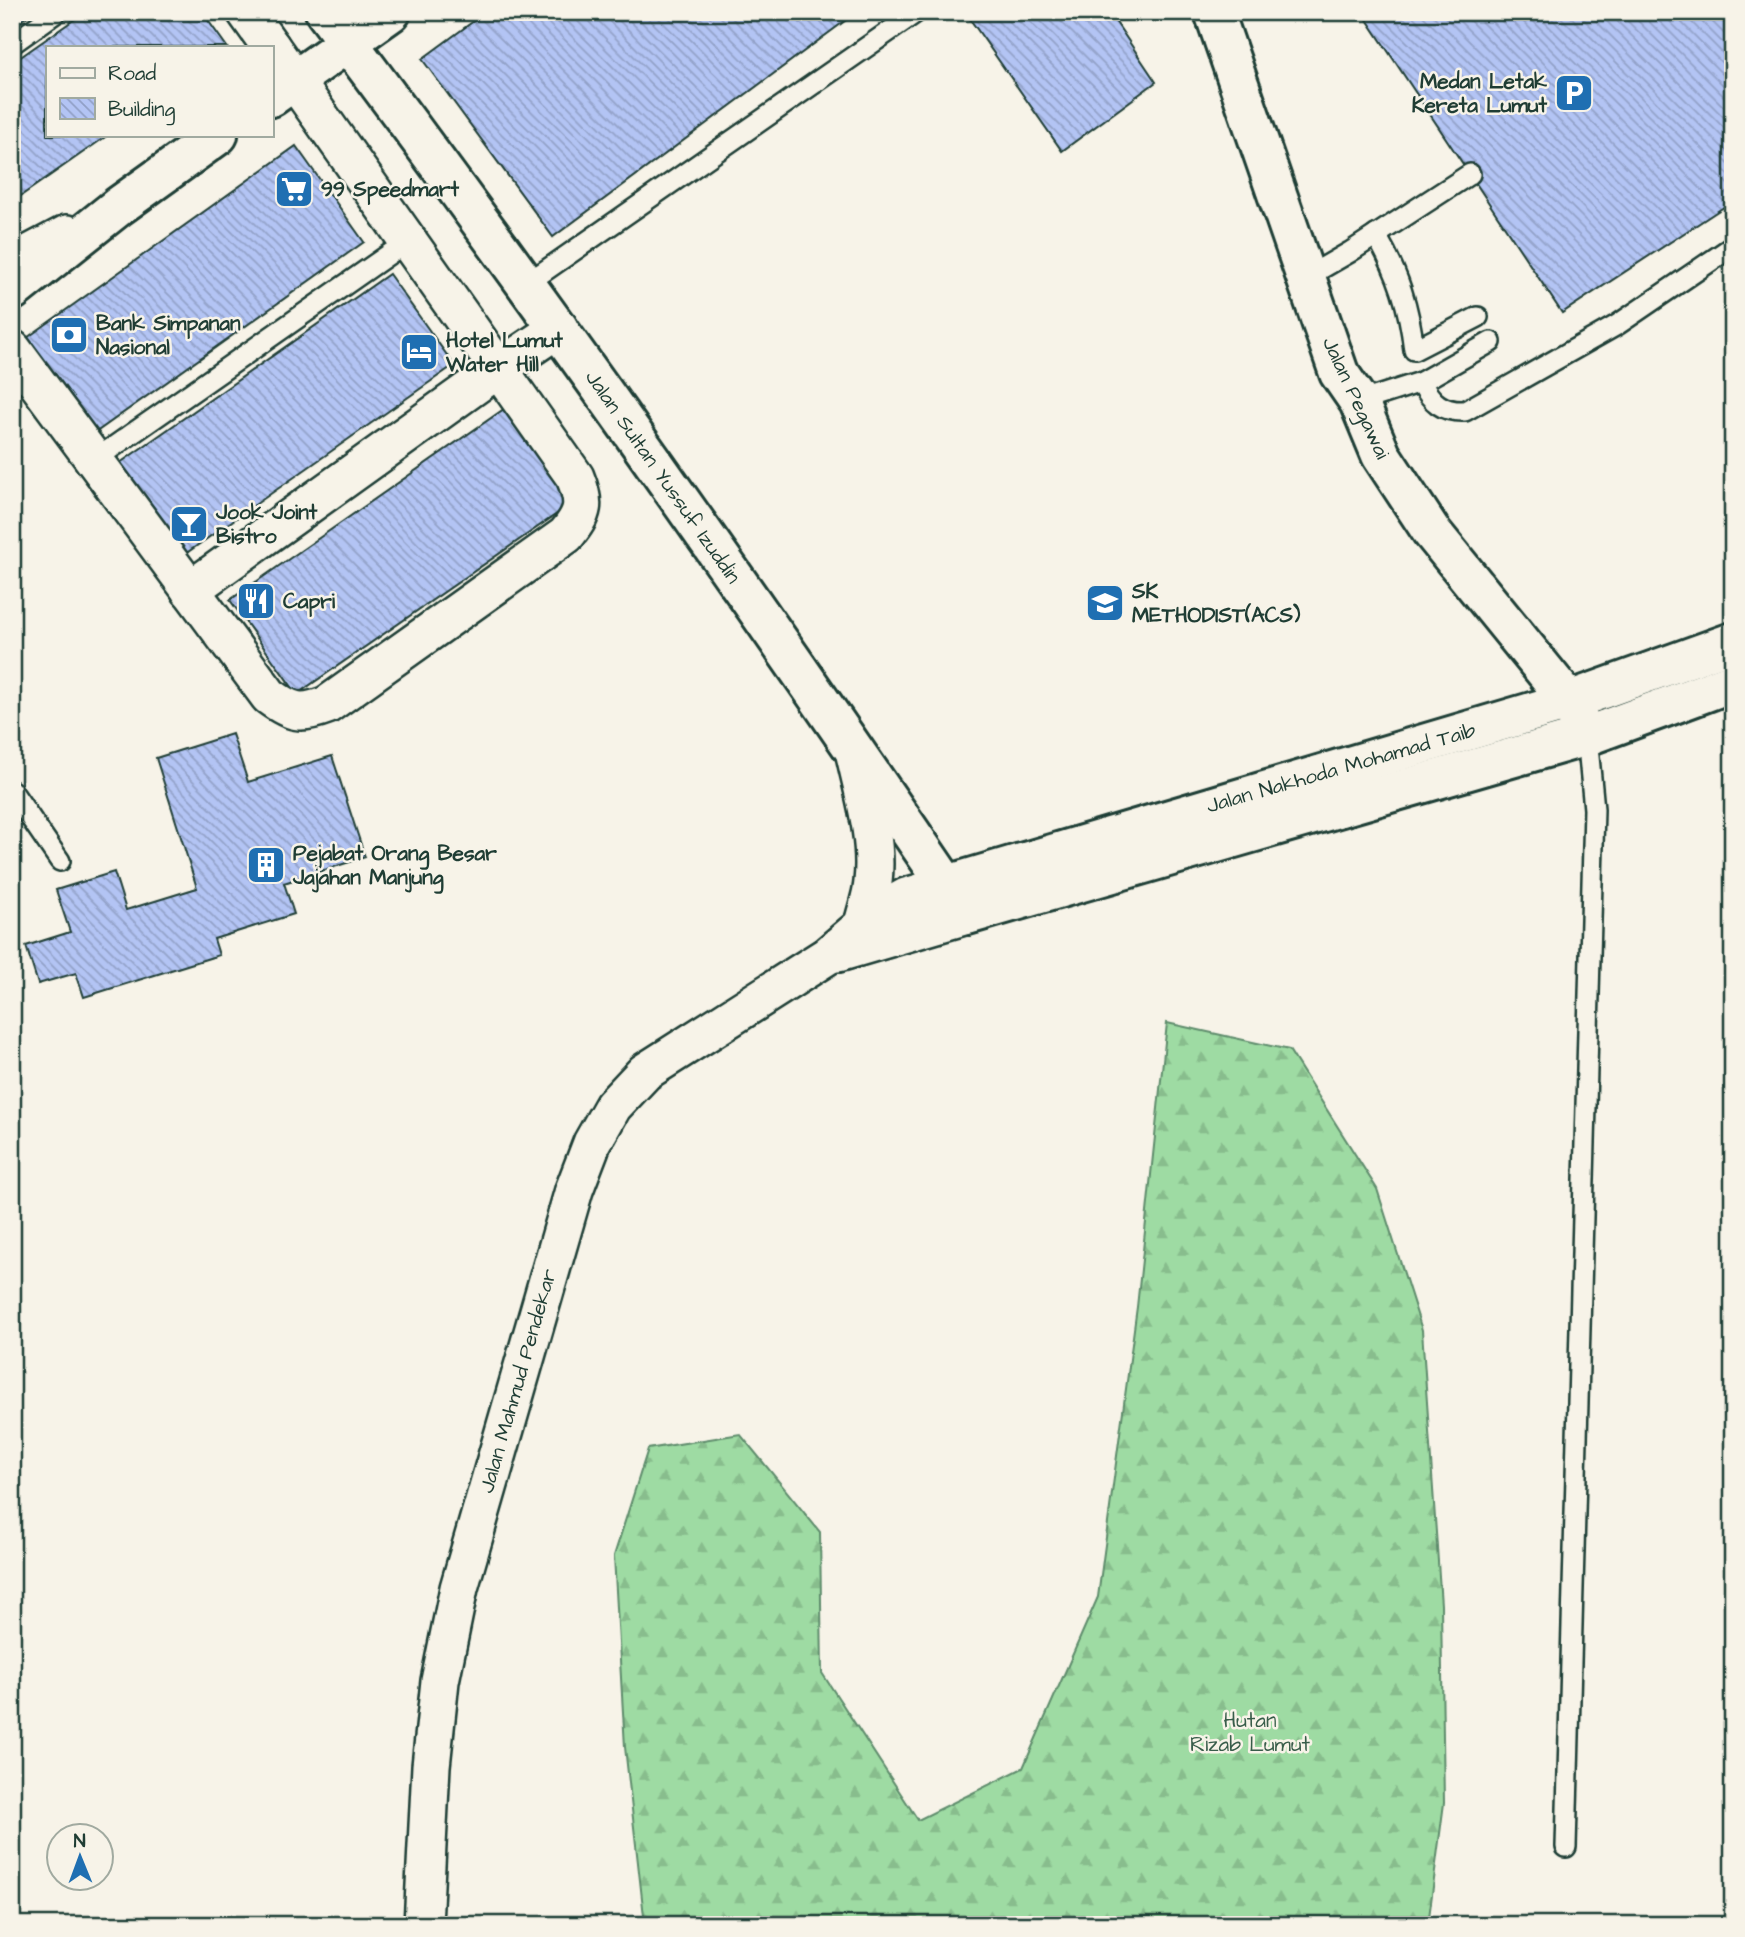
<svg xmlns="http://www.w3.org/2000/svg" width="1745" height="1937" viewBox="0 0 1745 1937" font-family="'Architects Daughter',sans-serif">
  <defs>
    <pattern id="forest-firs" width="22" height="20" patternUnits="userSpaceOnUse" patternTransform="scale(1.75)"><rect width="22" height="20" fill="#9edba3"/><path d="M5 1l3.5 6h-7zM16 11l3.5 6h-7z" fill="#88bd8d"/></pattern>
    <pattern id="building-back-hatch" width="6" height="6" patternUnits="userSpaceOnUse" patternTransform="scale(1.75)"><rect width="6" height="6" fill="#b3c4f4"/><path d="M-1 5l2 2M0 0l6 6M5-1l2 2" fill="none" stroke="#91a0c6"/></pattern>
  </defs>
  <rect width="100%" height="100%" fill="#f7f3e8"/>
  <filter id="ink" filterUnits="userSpaceOnUse"><feTurbulence type="fractalNoise" baseFrequency=".0143" numOctaves="2"/><feDisplacementMap in="SourceGraphic" scale="14" xChannelSelector="R" yChannelSelector="G"/><feConvolveMatrix kernelMatrix="1 2 1 2 8 2 1 2 1" color-interpolation-filters="sRGB"/></filter>
  <g filter="url(#ink)">
    <path fill="url(#forest-firs)" stroke="#5e8c6c" stroke-width="2" d="M1167,1023l122,27 88,139 45,141 19,275 3,198 -16,122h-783l-20,-178 -11,-191 34,-107 92,-15 80,98 2,141 96,147 105,-52 75,-171 39,-290z"/>
    <g fill="url(#building-back-hatch)" stroke="#1f3d34" stroke-width="2">
      <path d="M12,12h21l-21,15z"/>
      <path d="M85,12h117l25,35h-180v88h61l-96,67v-139z"/>
      <path d="M486,12h371l-304,225 -131,-178z"/>
      <path d="M965,12h144l47,70 -94,69z"/>
      <path d="M1362,12h371v189l-171,112z"/>
      <path d="M296,146l68,96 -272,193 -68,-95z"/>
      <path d="M389,274l65,91 -269,189 -65,-91z"/>
      <path d="M504,409l67,95 -274,190 -67,-94z"/>
      <path d="M232,734l16,48 84,-26 33,101 -81,26 10,31 -80,25 5,16 -135,42 -8,-24 -38,11 -12,-38 44,-14 -14,-42 58,-18 12,38 71,-22 -41,-130z"/>
    </g>
    <g fill="none" stroke-linecap="round" stroke-linejoin="round">
      <g stroke="#1f3d34" stroke-width="24">
        <g id="service">
          <path d="M12,44l45,-32"/>
          <path d="M1376,235c22,38 33,71 38,115l64,-33"/>
          <path d="M1305,278l45,-26 120,-78"/>
          <path d="M526,284l391,-272"/>
          <path d="M1421,382c10,20 21,30 44,29l152,-86 116,-79"/>
          <path d="M1359,402l62,-20 70,-40"/>
          <path d="M93,461l315,-220"/>
          <path d="M12,791l48,70"/>
          <path d="M1566,1847l28,-1038 -7,-73"/>
        </g>
      </g>
      <g stroke="#1f3d34" stroke-width="42">
        <g id="minor">
          <path d="M246,12l25,35"/>
          <path d="M12,263l55,-29"/>
          <path d="M12,349l257,347c23,17 32,19 58,9l239,-170c18,-22 20,-31 9,-58l-304,-430"/>
          <path d="M190,590l308,-221 61,-41"/>
          <path d="M854,750c9,42 24,88 19,132 -1,14 -7,29 -10,43"/>
          <path d="M838,953l129,-38"/>
          <path d="M423,1925l8,-159 9,-85 19,-93 115,-398 18,-47 21,-37 32,-34 182,-116 49,-42 30,-17 41,-12"/>
        </g>
      </g>
      <g stroke="#1f3d34" stroke-width="44">
        <g id="tertiary">
          <path d="M325,12c222,295 435,598 642,903l620,-179 146,-54"/>
          <path d="M1214,12l125,361 20,29 22,53 50,76 138,170 18,35"/>
          <path d="M271,97l120,-85"/>
          <path d="M12,291l107,-85 99,-71"/>
          <path d="M947,885l622,-184 164,-59"/>
        </g>
      </g>
      <use href="#service" stroke="#f7f3e8" stroke-width="19"/>
      <use href="#minor" stroke="#f7f3e8" stroke-width="37"/>
      <use href="#tertiary" stroke="#f7f3e8" stroke-width="38"/>
    </g>
  </g>
  <defs>
    <g id="parking-square" transform="scale(2.0125)"><rect x="-9" y="-9" width="18" height="18" rx="4" fill="#1f6fb2" stroke="#f7f3e8"/><path d="M-3.5-5.5H1a3.5 3.5 0 0 1 0 7H-1V5.5H-3.5ZM-1-3.4V-.6H.8a1.4 1.4 0 0 0 0-2.8Z" fill="#fff"/></g>
    <g id="supermarket-square" transform="scale(2.0125)"><rect x="-9" y="-9" width="18" height="18" rx="4" fill="#1f6fb2" stroke="#f7f3e8"/><path d="M-6-5.5h2.5l.6 2H6L4.5 2H-2.5L-4.4-4H-6ZM-1.5 3.2a1.3 1.3 0 1 0 .1 0ZM3 3.2a1.3 1.3 0 1 0 .1 0Z" fill="#fff"/></g>
    <g id="bank-square" transform="scale(2.0125)"><rect x="-9" y="-9" width="18" height="18" rx="4" fill="#1f6fb2" stroke="#f7f3e8"/><path d="M-6-4H6V4H-6ZM0-2.3a2.3 2.3 0 1 0 0 4.6a2.3 2.3 0 1 0 0-4.6Z" fill="#fff"/></g>
    <g id="hotel-square" transform="scale(2.0125)"><rect x="-9" y="-9" width="18" height="18" rx="4" fill="#1f6fb2" stroke="#f7f3e8"/><path d="M-6-4.5h1.5V1H6V5H4.5V3h-9V5H-6ZM-4 0a1.8 1.8 0 1 1 3.6 0ZM.5 0V-2.5h3Q6-2.5 6 0Z" fill="#fff"/></g>
    <g id="bar-square" transform="scale(2.0125)"><rect x="-9" y="-9" width="18" height="18" rx="4" fill="#1f6fb2" stroke="#f7f3e8"/><path d="M-6-5H6L.8 .8V4.5H3.5V6h-7V4.5H-.8V.8Z" fill="#fff"/></g>
    <g id="restaurant-square" transform="scale(2.0125)"><rect x="-9" y="-9" width="18" height="18" rx="4" fill="#1f6fb2" stroke="#f7f3e8"/><path d="M-5-6h1v4h1v-4h1v4h1v-4h1v5L-1.5 .5V6h-2V.5L-5-1ZM5-6V6H3V1.5H1.5Q1.5-4 5-6Z" fill="#fff"/></g>
    <g id="school-square" transform="scale(2.0125)"><rect x="-9" y="-9" width="18" height="18" rx="4" fill="#1f6fb2" stroke="#f7f3e8"/><path d="M0-5L7-2L0 1L-7-2ZM-4 1L0 2.5L4 1V4Q0 6-4 4Z" fill="#fff"/></g>
    <g id="building-square" transform="scale(2.0125)"><rect x="-9" y="-9" width="18" height="18" rx="4" fill="#1f6fb2" stroke="#f7f3e8"/><path d="M-4-6H4V6H1V3H-1V6H-4ZM-2.5-4.3h1.7v1.8h-1.7ZM.8-4.3h1.7v1.8H.8ZM-2.5-1h1.7V.8h-1.7ZM.8-1h1.7V.8H.8Z" fill="#fff"/></g>
  </defs>
  <g fill-rule="evenodd">
    <use href="#parking-square" x="1574" y="93"/>
    <use href="#supermarket-square" x="294" y="189"/>
    <use href="#bank-square" x="69" y="335"/>
    <use href="#hotel-square" x="419" y="352"/>
    <use href="#bar-square" x="189" y="524"/>
    <use href="#restaurant-square" x="256" y="601"/>
    <use href="#school-square" x="1105" y="603"/>
    <use href="#building-square" x="266" y="865"/>
  </g>
  <g text-anchor="middle" dominant-baseline="central" stroke-width="5" stroke-linejoin="round" paint-order="stroke">
    <g font-size="21" font-weight="bold" fill="#1f3d34" stroke="#f7f3e8" text-anchor="start">
      <text x="1547" y="81" text-anchor="end">Medan Letak<tspan x="1547" dy="24">Kereta Lumut</tspan></text>
      <text x="321" y="189">99 Speedmart</text>
      <text x="96" y="323">Bank Simpanan<tspan x="96" dy="24">Nasional</tspan></text>
      <text x="446" y="340">Hotel Lumut<tspan x="446" dy="24">Water Hill</tspan></text>
      <text x="216" y="512">Jook Joint<tspan x="216" dy="24">Bistro</tspan></text>
      <text x="1132" y="591">SK<tspan x="1132" dy="24">METHODIST(ACS)</tspan></text>
      <text x="283" y="601">Capri</text>
      <text x="293" y="853">Pejabat Orang Besar<tspan x="293" dy="24">Jajahan Manjung</tspan></text>
    </g>
    <g font-size="21" fill="#1f3d34" stroke="#f7f3e8">
      <text transform="translate(1356 398) rotate(65)">Jalan Pegawai</text>
      <text transform="translate(663 477) rotate(55)">Jalan Sultan Yussuf Izuddin</text>
      <text transform="translate(1341 768) rotate(-16)">Jalan Nakhoda Mohamad Taib</text>
      <text transform="translate(518 1381) rotate(-74)">Jalan Mahmud Pendekar</text>
    </g>
    <g font-size="21" fill="#385d4a" stroke="#f7f3e8">
      <text x="1250" y="1720">Hutan<tspan x="1250" dy="24">Rizab Lumut</tspan></text>
    </g>
  </g>
  <rect width="1745" height="1937" fill="none" stroke="#f7f3e8" stroke-width="42"/>
  <rect x="21" y="21" width="1703" height="1895" fill="none" stroke="#1f3d34" stroke-width="2.5" filter="url(#ink)"/>
  <rect x="46" y="46" width="228" height="91" fill="#f7f3e8" stroke="#a1aaa0" stroke-width="2"/>
  <rect x="60" y="68" width="35" height="10" fill="#f7f3e8" stroke="#a1aaa0" stroke-width="2"/>
  <text x="108" y="80" font-size="21" fill="#1f3d34">Road</text>
  <rect x="60" y="98" width="35" height="21" fill="url(#building-back-hatch)" stroke="#a1aaa0" stroke-width="2"/>
  <text x="108" y="116" font-size="21" fill="#1f3d34">Building</text>
  <g transform="translate(80 1857) rotate(359)"><circle r="33" fill="#f7f3e8" stroke="#a1aaa0" stroke-width="2"/>
  <path d="M0-5L12 26L0 18L-12 26Z" fill="#1f6fb2"/>
  <text y="-10" font-size="19" font-weight="bold" text-anchor="middle" fill="#1f3d34">N</text>
  </g>
</svg>
